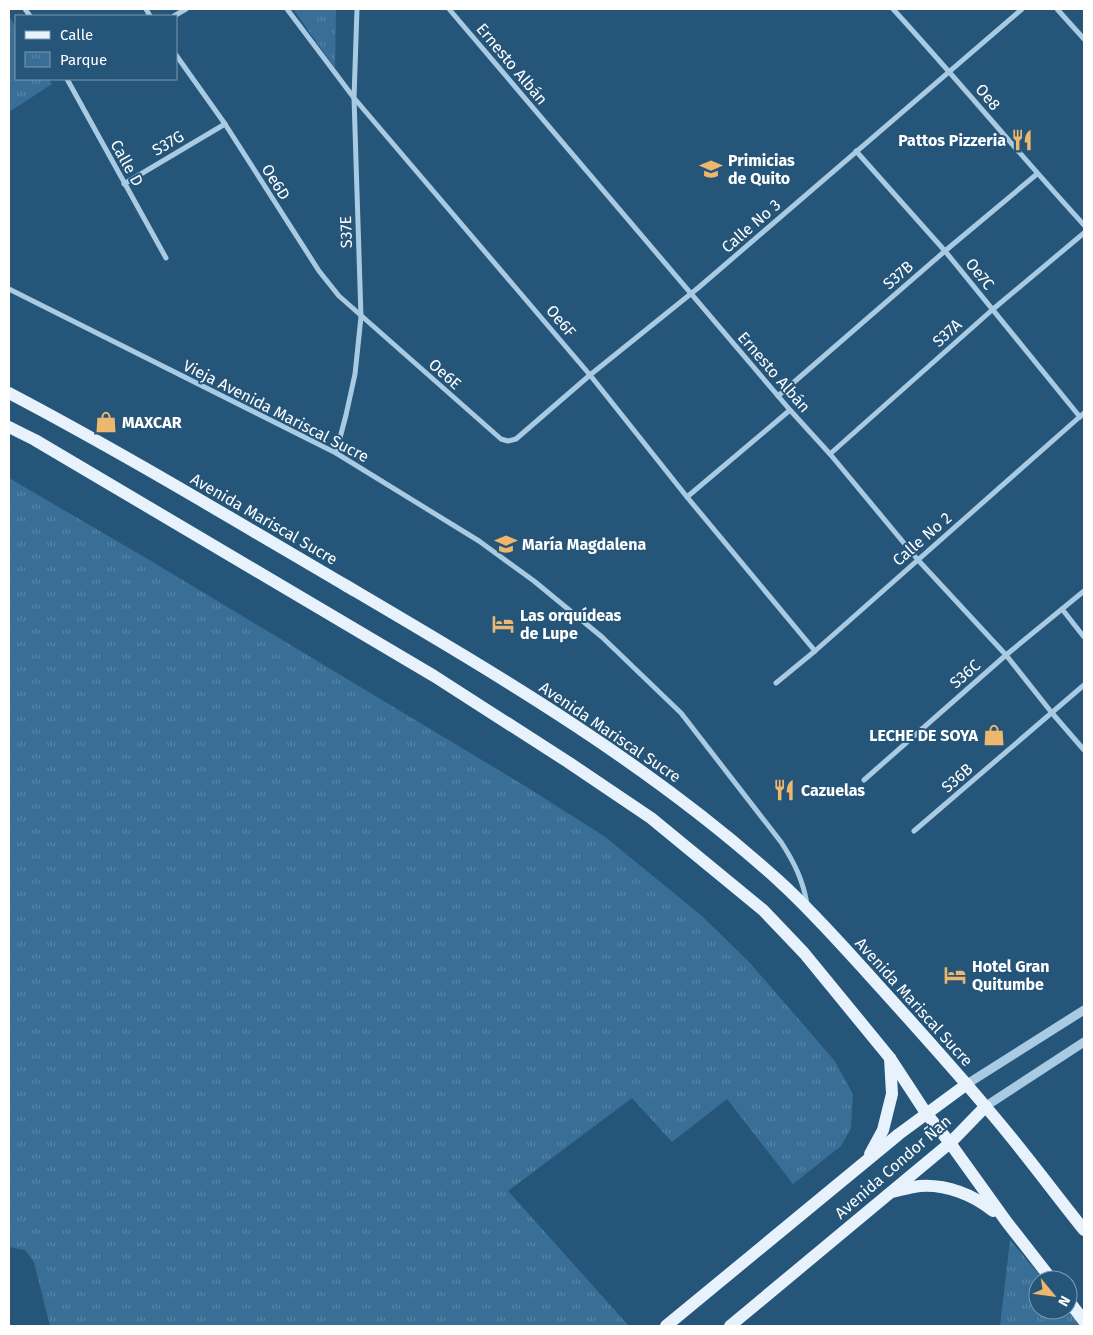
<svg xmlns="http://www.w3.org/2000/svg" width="1093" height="1335" viewBox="0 0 1093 1335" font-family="'Fira Sans',sans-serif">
  <defs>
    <pattern id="park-tufts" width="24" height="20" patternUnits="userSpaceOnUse" patternTransform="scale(1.25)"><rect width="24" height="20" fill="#396f97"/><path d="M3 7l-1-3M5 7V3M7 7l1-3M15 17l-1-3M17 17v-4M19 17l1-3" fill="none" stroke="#5785a7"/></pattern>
  </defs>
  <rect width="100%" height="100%" fill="#255579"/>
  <g fill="url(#park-tufts)">
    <path d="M293,9h43l-1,59z"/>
    <path d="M9,16l7,12v51h33l3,5 -43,28z"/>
    <path d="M9,478l137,80 379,228 79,50 98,80 48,47 84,97 19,34 -2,34 -10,18 -48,38 -66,-85 -55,43 -40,-44 -124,93 121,135h-579l-16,-64 -9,-12 -16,-3z"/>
    <path d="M1010,1240l34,40h-6v30h30l16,16h-84z"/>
  </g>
  <path fill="#396f97" d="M9,40l7,13v20l-7,5z"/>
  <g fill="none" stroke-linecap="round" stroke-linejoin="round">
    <g stroke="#a8cbe3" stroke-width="5">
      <path d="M25,9l5,7"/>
      <path d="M146,9l4,7"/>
      <path d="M287,9l67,89 236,277 97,122 128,154"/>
      <path d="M449,9l341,401 40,44 88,106 88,95 46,58 32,37"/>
      <path d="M893,9c65,71 126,145 191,216"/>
      <path d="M1057,9l27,30"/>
      <path d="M174,16l12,-7"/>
      <path d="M176,55l49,69 94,147 20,25 162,143 7,2 8,-2 74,-64 108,-87 324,-279"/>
      <path d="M67,79l99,179"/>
      <path d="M856,151l89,100 135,166"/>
      <path d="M124,184l101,-60"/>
      <path d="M9,289l327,164 143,88 55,40 68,56 79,76 100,129c13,20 22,38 26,62"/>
      <path d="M778,396l167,-145 92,-77"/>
      <path d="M336,453l10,-38 9,-41 6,-57 -7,-219 3,-89"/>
      <path d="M830,454l162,-144 92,-77"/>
      <path d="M687,497l103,-87"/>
      <path d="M1062,609l22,28"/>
      <path d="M776,683l39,-32 269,-238"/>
      <path d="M864,780l142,-125 78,-64"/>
      <path d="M914,831l170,-146"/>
    </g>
    <g stroke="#a8cbe3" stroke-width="9">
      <path d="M967,1084l117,-74"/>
      <path d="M986,1106l98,-64"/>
    </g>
    <g stroke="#e7f2fc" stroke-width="12">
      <path d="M9,393c114,60 225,127 336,192 151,89 304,178 434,296 33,30 62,63 91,95 39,43 78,86 115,130 35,40 66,83 99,124"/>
      <path d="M9,427l26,13 399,236 134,86 83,56 112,92 41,43 86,105 36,55 24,30 56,78 46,59"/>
      <path d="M870,1154l13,-24 9,-36 -2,-36"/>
      <path d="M892,1192c9,-2 19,-5 28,-6 26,-2 54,9 73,25"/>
      <path d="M1068,1300l16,21"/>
      <path d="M666,1326l233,-192 68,-50"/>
      <path d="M730,1326l220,-183 36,-37"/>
    </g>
  </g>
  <defs>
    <g id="restaurant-bare" transform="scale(1.725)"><path d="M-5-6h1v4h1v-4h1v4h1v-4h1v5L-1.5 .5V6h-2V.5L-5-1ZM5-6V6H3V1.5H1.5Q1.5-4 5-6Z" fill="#edb76d" stroke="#255579" stroke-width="2.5" paint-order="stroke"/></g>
    <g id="university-bare" transform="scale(1.725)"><path d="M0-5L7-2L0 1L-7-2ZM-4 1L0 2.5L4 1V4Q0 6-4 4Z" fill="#edb76d" stroke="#255579" stroke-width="2.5" paint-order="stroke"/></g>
    <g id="shop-bare" transform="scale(1.725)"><path d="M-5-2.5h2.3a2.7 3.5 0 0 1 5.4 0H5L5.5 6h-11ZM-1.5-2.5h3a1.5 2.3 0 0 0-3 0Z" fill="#edb76d" stroke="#255579" stroke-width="2.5" paint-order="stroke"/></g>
    <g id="school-bare" transform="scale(1.725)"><path d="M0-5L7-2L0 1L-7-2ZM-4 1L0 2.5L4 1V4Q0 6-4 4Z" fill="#edb76d" stroke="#255579" stroke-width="2.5" paint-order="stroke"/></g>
    <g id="hotel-bare" transform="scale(1.725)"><path d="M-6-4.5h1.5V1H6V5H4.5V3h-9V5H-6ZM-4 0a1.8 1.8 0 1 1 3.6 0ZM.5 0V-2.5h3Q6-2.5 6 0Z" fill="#edb76d" stroke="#255579" stroke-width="2.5" paint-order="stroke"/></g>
  </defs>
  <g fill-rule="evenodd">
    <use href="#restaurant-bare" x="1022" y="140"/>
    <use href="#university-bare" x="711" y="169"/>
    <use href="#shop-bare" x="106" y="422"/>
    <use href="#school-bare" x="506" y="544"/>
    <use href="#hotel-bare" x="503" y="624"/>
    <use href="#shop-bare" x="994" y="735"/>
    <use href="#restaurant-bare" x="784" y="790"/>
    <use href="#hotel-bare" x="955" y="975"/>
  </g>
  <g text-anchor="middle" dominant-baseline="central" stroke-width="4" stroke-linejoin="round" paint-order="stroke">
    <g font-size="16" fill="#fff" stroke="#255579">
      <text transform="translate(512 64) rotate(50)">Ernesto Albán</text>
      <text transform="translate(988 97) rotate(50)">Oe8</text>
      <text transform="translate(168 143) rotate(-30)">S37G</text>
      <text transform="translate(127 163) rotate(61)">Calle D</text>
      <text transform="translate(276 182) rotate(58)">Oe6D</text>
      <text transform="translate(751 226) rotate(-41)">Calle No 3</text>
      <text transform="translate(346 232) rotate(-92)">S37E</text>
      <text transform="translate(980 274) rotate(51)">Oe7C</text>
      <text transform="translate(898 275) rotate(-41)">S37B</text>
      <text transform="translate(561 321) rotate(50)">Oe6F</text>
      <text transform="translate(947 333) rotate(-42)">S37A</text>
      <text transform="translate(774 372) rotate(49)">Ernesto Albán</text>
      <text transform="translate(445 374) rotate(41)">Oe6E</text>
      <text transform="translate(276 411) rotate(27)">Vieja Avenida Mariscal Sucre</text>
      <text transform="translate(264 519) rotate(30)">Avenida Mariscal Sucre</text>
      <text transform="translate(922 539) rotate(-41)">Calle No 2</text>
      <text transform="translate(965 674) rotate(-41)">S36C</text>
      <text transform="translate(610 732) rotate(34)">Avenida Mariscal Sucre</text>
      <text transform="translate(957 778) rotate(-41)">S36B</text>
      <text transform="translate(914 1002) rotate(48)">Avenida Mariscal Sucre</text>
      <text transform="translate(893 1167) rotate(-41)">Avenida Condor Ñan</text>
    </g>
    <g font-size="16" font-weight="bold" fill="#fff" stroke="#255579" text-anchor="start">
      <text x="1006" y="140" text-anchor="end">Pattos Pizzeria</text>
      <text x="728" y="160">Primicias<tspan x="728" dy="18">de Quito</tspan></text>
      <text x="122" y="422">MAXCAR</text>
      <text x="522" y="544">María Magdalena</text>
      <text x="520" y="615">Las orquídeas<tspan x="520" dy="18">de Lupe</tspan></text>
      <text x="978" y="735" text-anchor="end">LECHE DE SOYA</text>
      <text x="801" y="790">Cazuelas</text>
      <text x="972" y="966">Hotel Gran<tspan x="972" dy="18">Quitumbe</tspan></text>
    </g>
  </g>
  <rect width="1093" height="1335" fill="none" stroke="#ffffff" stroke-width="20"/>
  <rect x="15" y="15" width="162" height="65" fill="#255579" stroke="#7c99af"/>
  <rect x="25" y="31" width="25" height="8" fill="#e7f2fc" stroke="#7c99af"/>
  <text x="60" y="40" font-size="15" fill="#ffffff">Calle</text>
  <rect x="25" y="52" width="25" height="15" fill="url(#park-tufts)" stroke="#7c99af"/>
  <text x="60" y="65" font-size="15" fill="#ffffff">Parque</text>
  <g transform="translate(1053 1295) rotate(119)"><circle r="24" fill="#255579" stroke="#7c99af"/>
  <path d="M0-4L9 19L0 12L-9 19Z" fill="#edb76d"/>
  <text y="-8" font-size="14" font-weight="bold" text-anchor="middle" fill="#ffffff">N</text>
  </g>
</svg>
